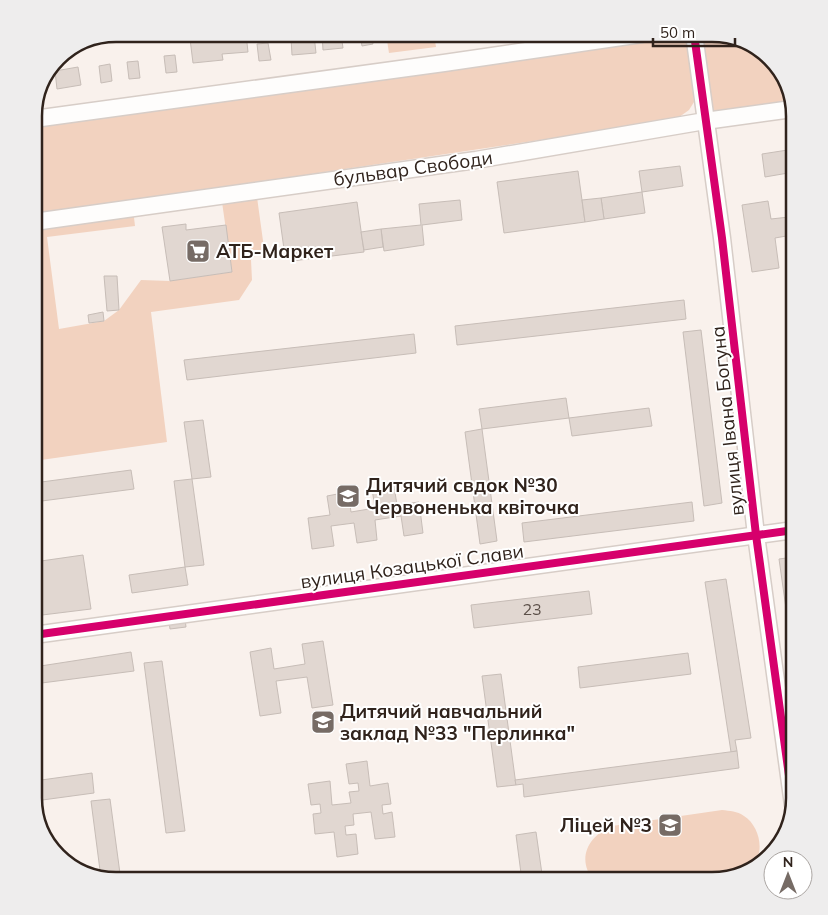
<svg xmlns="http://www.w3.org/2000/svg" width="828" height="915" viewBox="0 0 828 915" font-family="Mulish,sans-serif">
  <rect width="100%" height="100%" fill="#f9f1ec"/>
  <g fill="#f2d2bf">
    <path d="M386,34h48l2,13 -47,6z"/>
    <path d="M672,34l12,5 4,7 6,56 -5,8 -14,10 -641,95v-88z"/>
    <path d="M702,34h14l32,8 29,24 13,38 -77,10z"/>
    <path d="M256,190l8,58 -13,12 1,20 -13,20 -88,12 16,130 -133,19v-239l99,-13 2,17 -88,11 12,92 45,-8 15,-11 22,-30 29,1 62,-9 -11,-77z"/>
    <path d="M722,810c8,1 15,1 22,6 16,10 22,38 7,51 -8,7 -34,13 -45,14h-112c-18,-22 -6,-45 18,-55z"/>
  </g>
  <g fill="#e1d7d1" stroke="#c7bdb7">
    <path d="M216,34h30l2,18 -26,2 1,6 -30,3 -3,-24 27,-3z"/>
    <path d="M322,34h19l2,14 -20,2z"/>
    <path d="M360,34h11l2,10 -11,2z"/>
    <path d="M314,35l2,18 -24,2 -1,-17z"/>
    <path d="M268,43l3,17 -12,1 -2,-17z"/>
    <path d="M175,55l2,17 -11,1 -2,-17z"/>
    <path d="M138,61l2,17 -11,1 -2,-17z"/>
    <path d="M110,64l2,17 -11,2 -2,-17z"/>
    <path d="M78,67l3,18 -24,4 -2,-18z"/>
    <path d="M794,149v23l-29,5 -3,-23z"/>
    <path d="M680,166l3,20 -41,6 -3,-21z"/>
    <path d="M578,171l7,51 -81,11 -7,-51z"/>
    <path d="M642,192l3,21 -41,6 -3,-21z"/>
    <path d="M601,198l3,21 -19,3 -3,-22z"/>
    <path d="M460,200l2,20 -40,5 2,20 -40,6 -3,-22 40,-4 -2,-21z"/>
    <path d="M768,201l3,18 18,-2 3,18 -17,3 4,30 -27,4 -10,-67z"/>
    <path d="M357,202l7,50 -72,9 -2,-13 -6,1 -5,-36z"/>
    <path d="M186,224v6l40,-5 6,47 -62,9 -8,-54z"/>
    <path d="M381,229l2,18 -19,3 -3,-18z"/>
    <path d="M104,276h13l2,34 -12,1z"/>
    <path d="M684,300l2,19 -229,26 -2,-19z"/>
    <path d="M103,312l1,9 -15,2 -1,-8z"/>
    <path d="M701,330l21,173 -18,3 -21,-174z"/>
    <path d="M414,334l2,19 -229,27 -3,-20z"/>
    <path d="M566,398l3,20 -87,11 -3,-20z"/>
    <path d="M649,408l3,18 -80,10 -3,-18z"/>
    <path d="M203,420l8,57 -19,2 -8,-57z"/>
    <path d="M482,429l15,112 -17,3 -15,-112z"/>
    <path d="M131,470l3,19 -100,13v-19z"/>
    <path d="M192,479l12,86 -19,2 -11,-86z"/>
    <path d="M394,486l3,19 22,-3 4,31 -19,3 -3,-20 -26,4 2,20 -20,3 -3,-20 -23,3 3,20 -22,3 -4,-31 22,-3 -3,-19 21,-4 3,20 24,-4 -3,-19z"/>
    <path d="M692,502l2,19 -170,21 -2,-19z"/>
    <path d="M83,555l8,54 -57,7v-54z"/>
    <path d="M794,557v108l-15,-106z"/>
    <path d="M185,567l3,18 -56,8 -3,-18z"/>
    <path d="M726,579l25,159 -16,2 2,11 -6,1 -26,-170z"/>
    <path d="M589,591l3,23 -118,14 -3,-23z"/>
    <path d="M185,619l1,8 -16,2 -1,-8z"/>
    <path d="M323,641l10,64 -21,3 -5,-31 -31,4 5,32 -21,3 -10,-64 21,-4 3,21 31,-5 -3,-20z"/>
    <path d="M131,652l3,19 -100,13v-17z"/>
    <path d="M688,653l3,21 -111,14 -2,-21z"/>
    <path d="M162,661l23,170 -19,2 -22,-170z"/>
    <path d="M501,674l15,111 -19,2 -15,-111z"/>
    <path d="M737,751l2,17 -215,29 -1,-13 -7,1 -1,-5z"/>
    <path d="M367,761l3,25 18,-3 3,21 -9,1 1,9 9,-2 3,25 -20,2 -4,-27 -18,2 1,11 -9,1 1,9 10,-1 2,20 -21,3 -3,-25 -19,2 -2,-20 8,-1 -1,-9 -9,1 -3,-21 22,-3 2,24 19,-2 -2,-11 10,-1 -1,-8 -9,1 -3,-20z"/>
    <path d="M92,773l2,20 -59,8 -1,-20z"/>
    <path d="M110,799l11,82 -20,-3 -10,-77z"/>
    <path d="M536,832l7,49h-21l-6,-46z"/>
  </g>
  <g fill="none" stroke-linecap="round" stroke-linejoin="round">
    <g stroke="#d7cdc7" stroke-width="19">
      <g id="minor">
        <path d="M694,34l28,204 34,297 37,270"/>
        <path d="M34,119l410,-56 198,-29"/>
        <path d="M34,222l442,-62 229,-39 87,-12"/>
        <path d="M34,635l760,-105"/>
      </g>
    </g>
    <use href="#minor" stroke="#fefdfc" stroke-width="16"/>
    <g stroke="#fff" stroke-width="11">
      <g id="cycleway">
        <path d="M694,34l28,204 34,297 37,270"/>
        <path d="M34,635l760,-105"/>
      </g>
    </g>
    <use href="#cycleway" stroke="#d6006c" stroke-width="8"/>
  </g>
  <defs>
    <g id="supermarket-square" transform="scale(1.25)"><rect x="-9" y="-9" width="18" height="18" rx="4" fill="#766b65" stroke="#fff"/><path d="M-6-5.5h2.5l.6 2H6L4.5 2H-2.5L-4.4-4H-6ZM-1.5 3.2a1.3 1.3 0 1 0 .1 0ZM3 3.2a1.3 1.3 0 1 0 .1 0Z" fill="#fff"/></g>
    <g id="school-square" transform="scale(1.25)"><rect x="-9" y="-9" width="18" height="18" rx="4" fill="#766b65" stroke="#fff"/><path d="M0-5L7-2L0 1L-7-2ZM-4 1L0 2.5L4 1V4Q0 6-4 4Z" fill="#fff"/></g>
  </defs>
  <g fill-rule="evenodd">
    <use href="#supermarket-square" x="198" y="251"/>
    <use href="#school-square" x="348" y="496"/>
    <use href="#school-square" x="323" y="722"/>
    <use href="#school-square" x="670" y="825"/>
  </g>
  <g text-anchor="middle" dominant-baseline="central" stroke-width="4" stroke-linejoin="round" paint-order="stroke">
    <g font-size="16" fill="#5c5049">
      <text x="532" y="609">23</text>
    </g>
    <g font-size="19" fill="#30231c" stroke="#fff">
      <text transform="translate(413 168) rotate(-8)">бульвар Свободи</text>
      <text transform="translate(727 421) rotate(-96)">вулиця Івана Богуна</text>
      <text transform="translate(412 566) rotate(-8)">вулиця Козацької Слави</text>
    </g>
    <g font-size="19" font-weight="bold" fill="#30231c" stroke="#fff" text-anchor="start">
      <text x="216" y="251">АТБ-Маркет</text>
      <text x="366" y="485">Дитячий свдок №30<tspan x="366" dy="22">Червоненька квіточка</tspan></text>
      <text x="340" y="711">Дитячий навчальний<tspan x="340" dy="22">заклад №33 "Перлинка"</tspan></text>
      <text x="652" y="825" text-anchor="end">Ліцей №3</text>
    </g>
  </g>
  <path d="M0 0H828V915H0ZM116 42H712A74 74 0 0 1 786 116V798A74 74 0 0 1 712 872H116A74 74 0 0 1 42 798V116A74 74 0 0 1 116 42Z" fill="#eeeded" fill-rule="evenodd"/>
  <path fill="none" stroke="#30231c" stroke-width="2.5" d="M116 42H712A74 74 0 0 1 786 116V798A74 74 0 0 1 712 872H116A74 74 0 0 1 42 798V116A74 74 0 0 1 116 42Z"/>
  <g transform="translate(788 875)"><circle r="24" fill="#ffffff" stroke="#aca7a4"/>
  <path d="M0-4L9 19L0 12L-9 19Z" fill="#766b65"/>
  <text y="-8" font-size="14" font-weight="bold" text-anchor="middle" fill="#30231c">N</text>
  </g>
  <path d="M653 38v8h82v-8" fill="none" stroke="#30231c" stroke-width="2.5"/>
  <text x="660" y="38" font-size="15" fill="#30231c" stroke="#ffffff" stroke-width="4" paint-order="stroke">50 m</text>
</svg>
